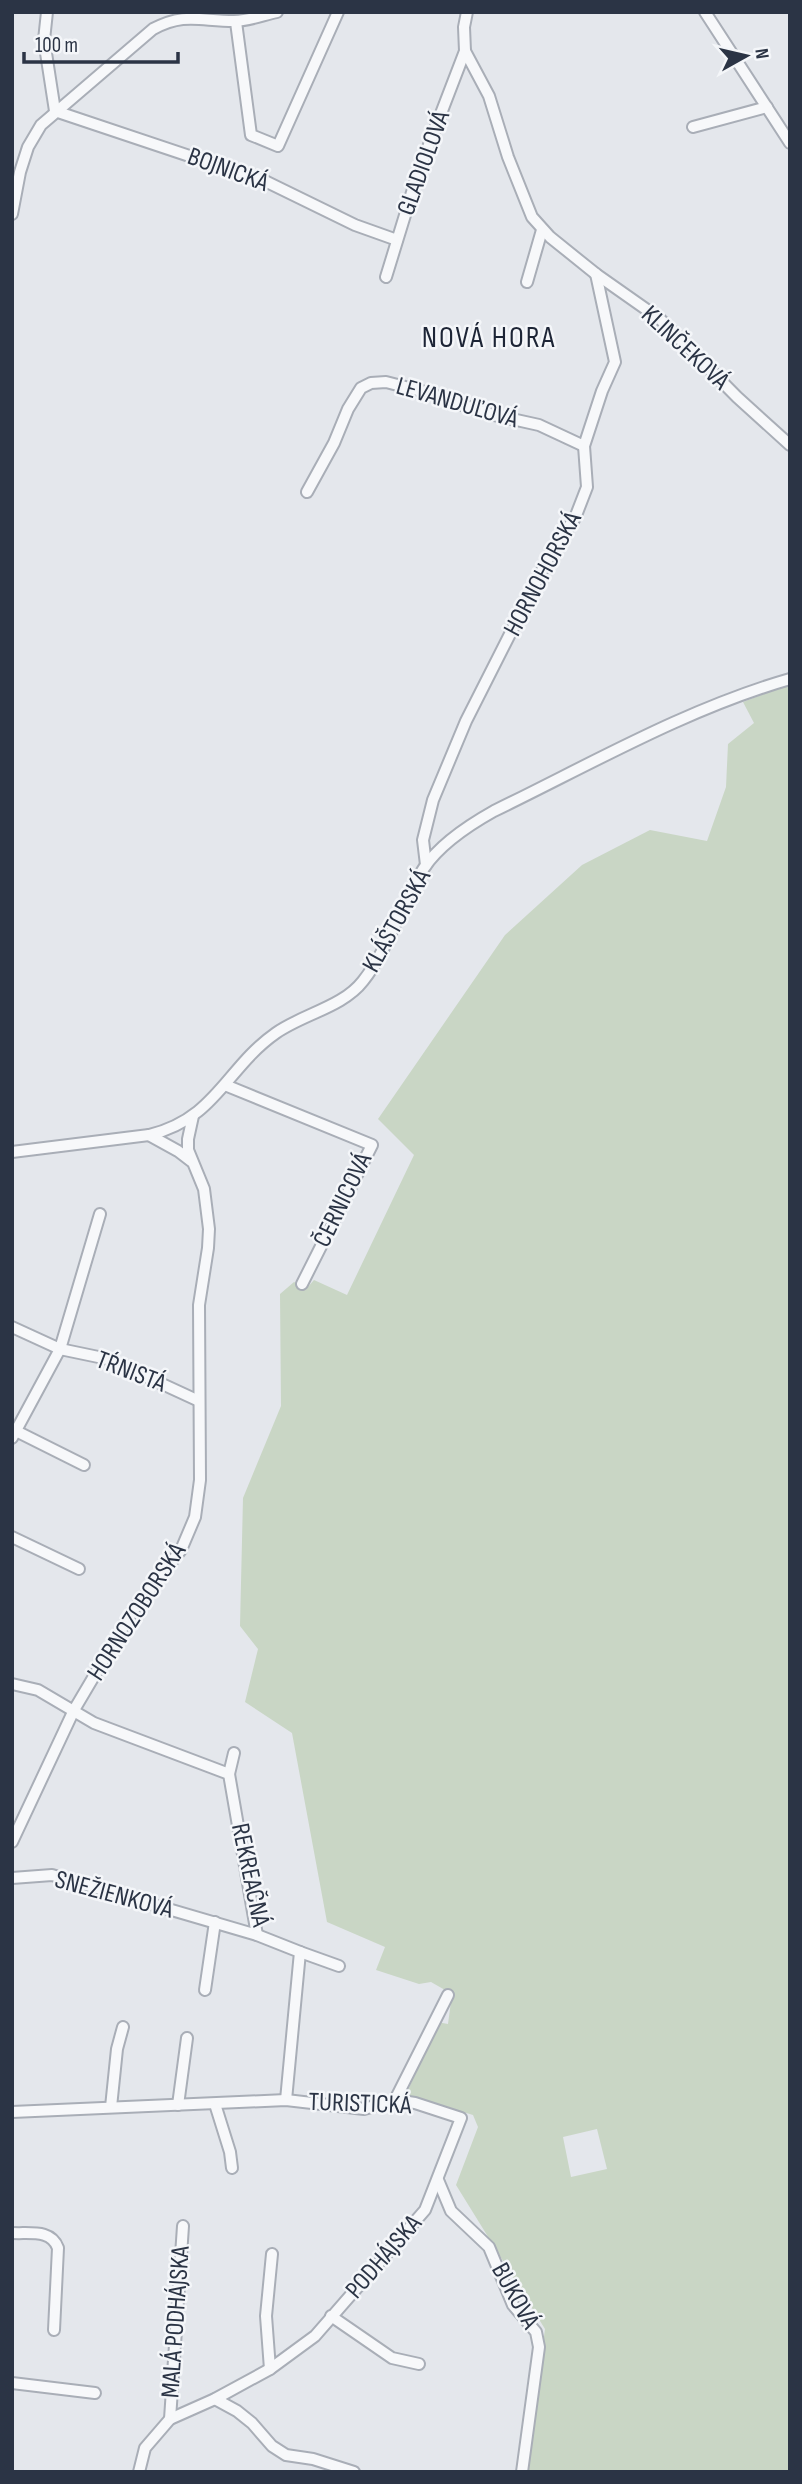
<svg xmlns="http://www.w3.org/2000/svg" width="802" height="2484" viewBox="0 0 802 2484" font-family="'Sofia Sans Condensed',sans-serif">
  <rect width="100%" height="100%" fill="#e4e7ec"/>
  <path fill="#c9d6c5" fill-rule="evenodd" d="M790,684v1788h-264l19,-143 -89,-144 22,-58 -5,-12 -67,-20 31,-73 11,2 4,-30 -21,-12 -12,2 -43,-14 9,-23 -58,-25 -35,-189 -47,-31 13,-53 -18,-23 3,-128 38,-92 -1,-112 14,-12 13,6 7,-8 33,15 67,-140 -36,-36 127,-184 77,-70 68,-35 57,11 19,-54 2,-43 26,-21 -11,-21zM597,2129l10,40 -36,8 -8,-40z"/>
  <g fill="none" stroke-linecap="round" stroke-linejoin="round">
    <g stroke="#a9aeb7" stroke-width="14">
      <g id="minor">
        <path d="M47,12l-3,28 11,71 212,71 88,43 42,15"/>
        <path d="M467,12l-3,15 1,24 24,45 19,61 24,60 18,20 46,37 64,45 77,78 53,48"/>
        <path d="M705,12l85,131"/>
        <path d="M236,22l15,113 27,11 60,-134"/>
        <path d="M693,127l74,-20"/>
        <path d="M12,214l8,-42 8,-25 13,-22 112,-96c32,-17 47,-8 81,-8 14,0 29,-6 43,-9"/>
        <path d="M386,277l31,-101 48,-125"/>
        <path d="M527,282l15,-52"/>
        <path d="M307,492l27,-49 14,-34 13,-21 10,-5 15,-1 35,9 68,23 50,11 45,21"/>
        <path d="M426,865l-3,-25 10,-40 33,-79 86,-170 23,-33 12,-31 -3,-41 18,-55 13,-29 -19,-88"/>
        <path d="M225,1085l147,60 -70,139"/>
        <path d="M149,1135l29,16 13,10"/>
        <path d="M12,1152l137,-17c67,-16 77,-67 127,-102 27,-19 67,-26 87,-52 27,-34 37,-77 61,-113 16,-24 45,-43 70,-57 97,-47 192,-102 296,-132"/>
        <path d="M12,1327l48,22 48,10 91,42"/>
        <path d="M16,1431l68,34"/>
        <path d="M12,1438l48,-89 40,-135"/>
        <path d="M12,1537l67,32"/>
        <path d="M12,1684l26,6 56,33 135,51 28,161"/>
        <path d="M229,1774l5,-21"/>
        <path d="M12,1842l62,-132 58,-98 49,-62 14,-33 5,-37 -1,-175 9,-57 1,-19 -5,-40 -16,-39v-11l5,-23"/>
        <path d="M12,1878l40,-3 205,60 43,17 -14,148"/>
        <path d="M300,1952l39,14"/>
        <path d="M205,1990l10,-68"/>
        <path d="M395,2100l53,-105"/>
        <path d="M215,2104l15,48 2,16"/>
        <path d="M178,2105l9,-67"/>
        <path d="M111,2107l6,-58 6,-22"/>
        <path d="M12,2112l274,-12 78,9 31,-9 20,3 46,15 -36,92 -110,126 -45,33 -55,30 -45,20 -25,29 -6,24"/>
        <path d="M438,2180l13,31 38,36 24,58 23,27 3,15 -17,125"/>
        <path d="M12,2233c18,1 39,-4 46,15l-4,82"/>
        <path d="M331,2316l61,42 27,6"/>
        <path d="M270,2369l-4,-53 6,-62"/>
        <path d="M12,2383l83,10"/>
        <path d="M215,2399l22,12 15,12 20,23 14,9 27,4 41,13"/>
        <path d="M170,2419l13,-193"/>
      </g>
    </g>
    <use href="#minor" stroke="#f7f8fa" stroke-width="10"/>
  </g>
  <g text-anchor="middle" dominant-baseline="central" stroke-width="5" stroke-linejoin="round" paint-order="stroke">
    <g font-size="26" fill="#2b3445" stroke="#f4f6f9">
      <text transform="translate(424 163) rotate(-70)">GLADIOLOVÁ</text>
      <text transform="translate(228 170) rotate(20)">BOJNICKÁ</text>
      <text transform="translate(685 348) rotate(43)">KLINČEKOVÁ</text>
      <text transform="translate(457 403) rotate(16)">LEVANDUĽOVÁ</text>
      <text transform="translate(543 574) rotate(-62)">HORNOHORSKÁ</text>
      <text transform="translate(397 921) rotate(-61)">KLÁŠTORSKÁ</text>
      <text transform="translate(343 1200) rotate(-64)">ČERNICOVÁ</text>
      <text transform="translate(131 1372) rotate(21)">TŔNISTÁ</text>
      <text transform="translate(137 1612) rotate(-57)">HORNOZOBORSKÁ</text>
      <text transform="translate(250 1875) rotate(78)">REKREAČNÁ</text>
      <text transform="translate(114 1895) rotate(15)">SNEŽIENKOVÁ</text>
      <text transform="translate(360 2104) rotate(2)">TURISTICKÁ</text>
      <text transform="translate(384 2257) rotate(-49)">PODHÁJSKA</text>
      <text transform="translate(515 2296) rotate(61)">BUKOVÁ</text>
      <text transform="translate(176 2322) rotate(-86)">MALÁ PODHÁJSKA</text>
    </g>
    <g font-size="30" letter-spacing="2" fill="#1d2536" stroke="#f4f6f9">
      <text x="489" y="338">NOVÁ HORA</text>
    </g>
  </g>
  <rect width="802" height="2484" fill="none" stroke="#2b3445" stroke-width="28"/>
  <g transform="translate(746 56) rotate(82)" stroke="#f4f6f9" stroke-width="5" paint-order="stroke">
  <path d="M0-5L12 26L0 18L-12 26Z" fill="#2b3445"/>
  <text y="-10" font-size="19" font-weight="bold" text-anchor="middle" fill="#2b3445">N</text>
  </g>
  <path d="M24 52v10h154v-10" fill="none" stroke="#2b3445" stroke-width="3.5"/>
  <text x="35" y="52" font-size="21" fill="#2b3445" stroke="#f4f6f9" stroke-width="5" paint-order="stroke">100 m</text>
</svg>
